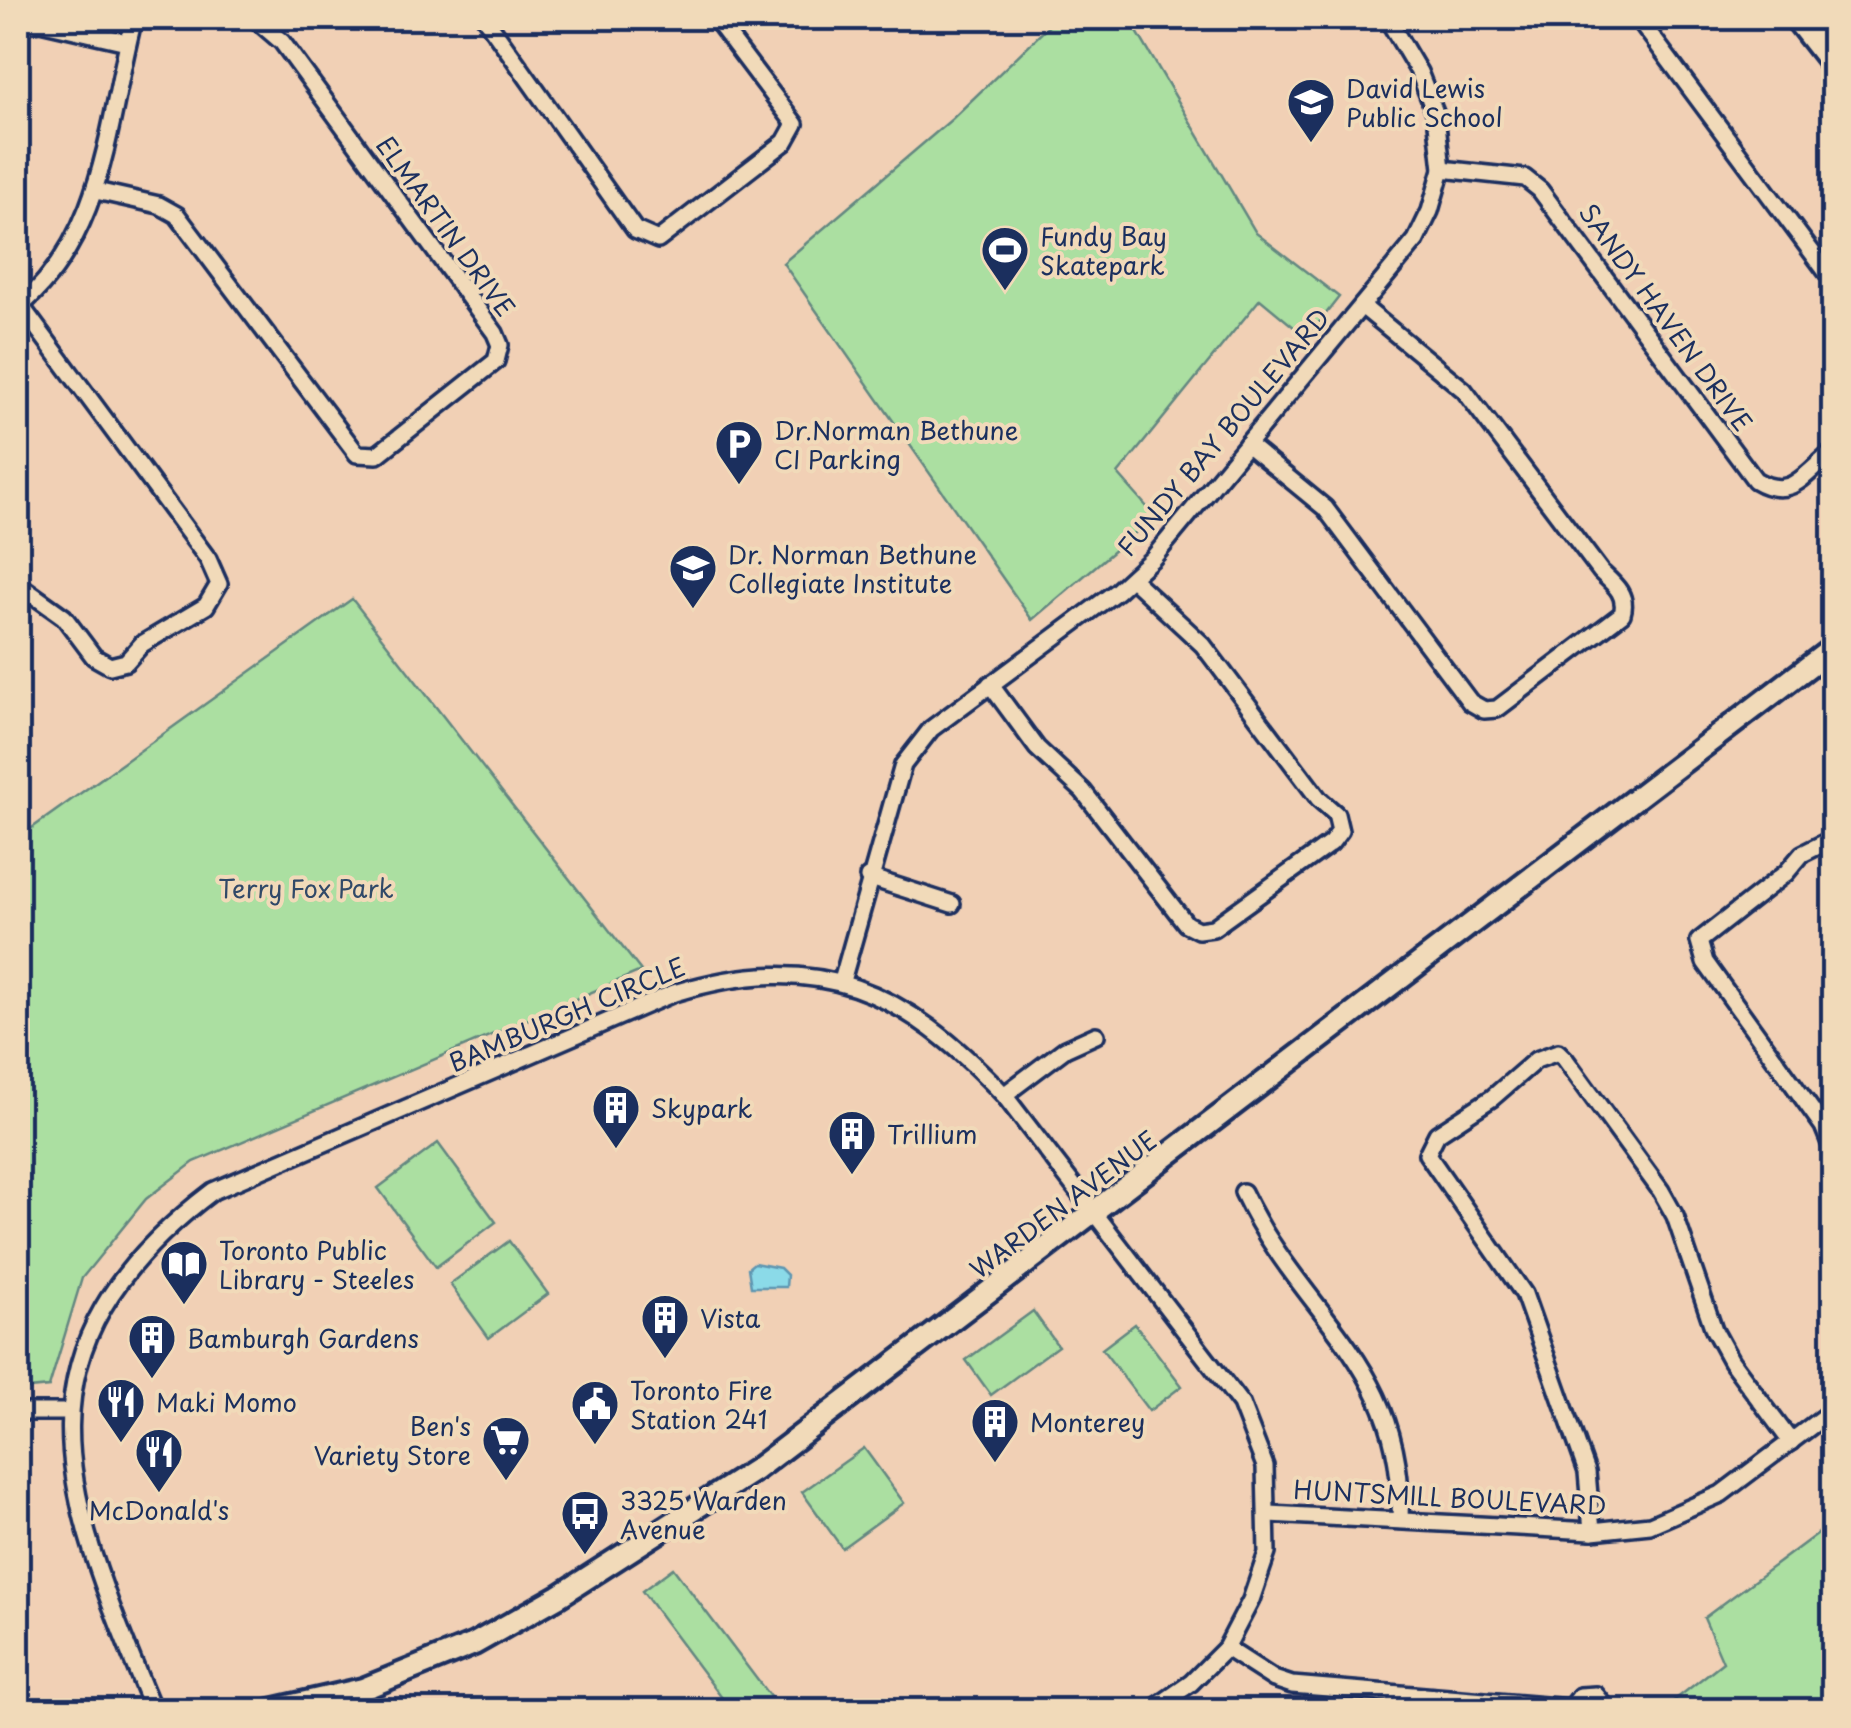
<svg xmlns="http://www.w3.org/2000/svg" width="1851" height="1728" viewBox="0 0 1851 1728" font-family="'Playpen Sans',sans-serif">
  <rect width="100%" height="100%" fill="#f1d0b5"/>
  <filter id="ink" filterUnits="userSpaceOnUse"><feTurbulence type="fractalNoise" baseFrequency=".01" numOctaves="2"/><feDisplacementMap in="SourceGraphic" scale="20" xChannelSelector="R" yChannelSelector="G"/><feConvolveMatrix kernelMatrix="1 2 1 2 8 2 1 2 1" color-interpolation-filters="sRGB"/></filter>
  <g filter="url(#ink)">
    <g fill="#abdfa1" stroke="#638780" stroke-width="2.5">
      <path d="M1057,18h72l127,215 83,64 -32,41 -47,-39 -142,175 37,42 -123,104 -249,-357 169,-144z"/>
      <path d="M352,599l289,372 -447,191 -48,37 -64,79 -33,109 -31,3v-552z"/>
      <path d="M438,1143l58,79 -60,45 -58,-79z"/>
      <path d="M509,1241l39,53 -59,44 -39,-54z"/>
      <path d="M1033,1311l25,35 -67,49 -25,-35z"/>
      <path d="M1135,1324l47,62 -33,25 -47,-62z"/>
      <path d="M864,1448l40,55 -62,45 -40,-56z"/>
      <path d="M1833,1522v188h-171l61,-48 -19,-44z"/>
      <path d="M673,1568l107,142h-49l-89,-119z"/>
    </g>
    <path fill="#8bdae8" stroke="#5e96b1" stroke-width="2.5" d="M754,1263l26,5 7,7 -1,12h-35l-3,-19z"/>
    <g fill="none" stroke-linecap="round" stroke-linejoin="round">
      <g stroke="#1b2f5e" stroke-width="22">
        <g id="minor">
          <path d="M485,18l150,212 23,10 127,-98 10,-18 -80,-106"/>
          <path d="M1638,18l196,264"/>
          <path d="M18,25l22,-3 87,20"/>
          <path d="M1442,169l83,9 15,12 215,290c37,22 49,-7 79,-29"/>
          <path d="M96,191l63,14 18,10 180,239 20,1 119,-94 4,-16 -5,-12 -213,-291 -28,-24"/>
          <path d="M18,308c88,-74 89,-186 116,-290"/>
          <path d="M1247,444l78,64 145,194 14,8 13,-1 125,-95c6,-19 -8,-30 -21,-42l-137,-182 -102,-84"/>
          <path d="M18,584l46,33 30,40 16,9 16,-4 16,-18 64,-38 13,-22 -11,-25 -187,-253"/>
          <path d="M990,684l47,64 46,43 103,133 12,6 15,-2 118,-85 9,-12 -4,-17 -17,-15 -116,-154 -71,-66"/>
          <path d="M1834,848l-8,-6 -24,12 -16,19 -87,68 6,21 118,164 11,27"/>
          <path d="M868,877l84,27"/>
          <path d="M842,981l61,-216 28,-36 186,-138 36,-33 263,-318 14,-29 12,-42 -6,-54 -17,-43 -32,-54"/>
          <path d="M1004,1095l61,-46 31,-14"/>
          <path d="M1243,1192c59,126 163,171 157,327"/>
          <path d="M18,1412h48"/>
          <path d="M1269,1514l323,17 58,-6 71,-31 113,-85"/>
          <path d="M1592,1531l-5,-59 -63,-178 -97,-140 10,-20 55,-36 44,-38 22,-8 7,7 96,132 14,25 39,114 17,31 60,81"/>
          <path d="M1226,1648l48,31 18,6 278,23"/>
          <path d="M153,1710c-87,-212 -153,-358 60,-519l461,-198c145,-44 229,-4 330,102l237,309 24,62 2,87 -16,47 -25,48 -35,35 -39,27"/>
          <path d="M1570,1710l10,-14 16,-1 12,15"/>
        </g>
      </g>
      <g stroke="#1b2f5e" stroke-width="28">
        <g id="major">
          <path d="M1795,18l39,50"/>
          <path d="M271,1710l92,-21 111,-45 85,-48 196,-126 1079,-823"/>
        </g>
      </g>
      <use href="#minor" stroke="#f1dab9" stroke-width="15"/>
      <use href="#major" stroke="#f1dab9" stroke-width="20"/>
    </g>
  </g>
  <defs>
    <g id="school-pin" transform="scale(2.5)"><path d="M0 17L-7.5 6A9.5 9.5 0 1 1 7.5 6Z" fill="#1b2f5e" stroke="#f1dab9"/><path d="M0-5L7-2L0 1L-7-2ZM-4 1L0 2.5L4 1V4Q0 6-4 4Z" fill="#fff"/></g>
    <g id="stadium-pin" transform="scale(2.5)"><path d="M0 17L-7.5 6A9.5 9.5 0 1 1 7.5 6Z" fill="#1b2f5e" stroke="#f1dab9"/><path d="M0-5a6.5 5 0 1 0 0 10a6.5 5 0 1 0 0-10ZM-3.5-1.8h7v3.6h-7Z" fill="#fff"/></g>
    <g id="parking-pin" transform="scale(2.5)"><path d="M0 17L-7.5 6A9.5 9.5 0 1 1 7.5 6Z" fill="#1b2f5e" stroke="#f1dab9"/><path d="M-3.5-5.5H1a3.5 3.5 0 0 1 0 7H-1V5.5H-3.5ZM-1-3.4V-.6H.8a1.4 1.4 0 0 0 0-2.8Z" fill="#fff"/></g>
    <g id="building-pin" transform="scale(2.5)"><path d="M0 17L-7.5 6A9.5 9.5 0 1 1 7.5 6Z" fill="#1b2f5e" stroke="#f1dab9"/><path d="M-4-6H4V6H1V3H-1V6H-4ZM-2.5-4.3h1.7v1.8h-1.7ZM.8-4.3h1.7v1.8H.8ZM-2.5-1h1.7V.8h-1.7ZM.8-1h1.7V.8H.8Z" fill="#fff"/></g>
    <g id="library-pin" transform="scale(2.5)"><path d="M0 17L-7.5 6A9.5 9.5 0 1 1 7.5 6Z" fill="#1b2f5e" stroke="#f1dab9"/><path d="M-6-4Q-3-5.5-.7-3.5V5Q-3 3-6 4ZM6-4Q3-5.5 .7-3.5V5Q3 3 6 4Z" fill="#fff"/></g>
    <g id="restaurant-pin" transform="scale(2.5)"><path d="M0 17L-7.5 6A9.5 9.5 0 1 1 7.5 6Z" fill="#1b2f5e" stroke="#f1dab9"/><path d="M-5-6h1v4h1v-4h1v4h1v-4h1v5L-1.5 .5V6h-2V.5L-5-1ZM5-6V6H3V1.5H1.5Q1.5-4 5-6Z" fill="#fff"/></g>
    <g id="civic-pin" transform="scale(2.5)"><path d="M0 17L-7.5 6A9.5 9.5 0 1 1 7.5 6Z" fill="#1b2f5e" stroke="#f1dab9"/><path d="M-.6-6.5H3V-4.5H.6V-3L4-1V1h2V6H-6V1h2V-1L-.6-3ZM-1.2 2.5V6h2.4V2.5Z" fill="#fff"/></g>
    <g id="supermarket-pin" transform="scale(2.5)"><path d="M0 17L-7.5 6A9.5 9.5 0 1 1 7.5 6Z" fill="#1b2f5e" stroke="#f1dab9"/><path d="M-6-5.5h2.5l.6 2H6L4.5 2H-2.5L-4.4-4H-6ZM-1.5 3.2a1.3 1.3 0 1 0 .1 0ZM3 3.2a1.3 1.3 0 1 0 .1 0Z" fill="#fff"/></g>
    <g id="bus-pin" transform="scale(2.5)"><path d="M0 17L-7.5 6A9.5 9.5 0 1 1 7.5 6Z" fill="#1b2f5e" stroke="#f1dab9"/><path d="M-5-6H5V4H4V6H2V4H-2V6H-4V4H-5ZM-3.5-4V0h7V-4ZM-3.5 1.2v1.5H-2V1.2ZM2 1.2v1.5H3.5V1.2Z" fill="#fff"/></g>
  </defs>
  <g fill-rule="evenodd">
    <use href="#school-pin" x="1311" y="102"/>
    <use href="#stadium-pin" x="1005" y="250"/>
    <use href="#parking-pin" x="739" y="444"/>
    <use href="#school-pin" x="693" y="568"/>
    <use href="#building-pin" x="616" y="1108"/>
    <use href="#building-pin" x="852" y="1134"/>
    <use href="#library-pin" x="184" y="1264"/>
    <use href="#building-pin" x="665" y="1318"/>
    <use href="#building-pin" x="152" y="1338"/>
    <use href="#restaurant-pin" x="121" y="1402"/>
    <use href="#civic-pin" x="595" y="1404"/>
    <use href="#building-pin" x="995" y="1422"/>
    <use href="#supermarket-pin" x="506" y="1440"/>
    <use href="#restaurant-pin" x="159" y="1452"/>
    <use href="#bus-pin" x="585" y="1514"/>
  </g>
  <g text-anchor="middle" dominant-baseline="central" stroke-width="8" stroke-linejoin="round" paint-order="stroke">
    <g font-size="25" fill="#1b2f5e" stroke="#f1dab9" text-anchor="start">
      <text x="1346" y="88">David Lewis<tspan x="1346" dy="29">Public School</tspan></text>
      <text x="1040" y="236">Fundy Bay<tspan x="1040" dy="29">Skatepark</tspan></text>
      <text x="774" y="430">Dr.Norman Bethune<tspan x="774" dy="29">CI Parking</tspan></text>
      <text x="728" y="554">Dr. Norman Bethune<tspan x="728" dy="29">Collegiate Institute</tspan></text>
      <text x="651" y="1108">Skypark</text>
      <text x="887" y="1134">Trillium</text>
      <text x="219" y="1250">Toronto Public<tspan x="219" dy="29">Library - Steeles</tspan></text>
      <text x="700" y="1318">Vista</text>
      <text x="187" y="1338">Bamburgh Gardens</text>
      <text x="630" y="1390">Toronto Fire<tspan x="630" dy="29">Station 241</tspan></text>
      <text x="156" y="1402">Maki Momo</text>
      <text x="1030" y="1422">Monterey</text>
      <text x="471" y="1426" text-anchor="end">Ben's<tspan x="471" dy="29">Variety Store</tspan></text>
      <text x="620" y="1500">3325 Warden<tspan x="620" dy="29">Avenue</tspan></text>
      <text x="159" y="1510" text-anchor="middle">McDonald's</text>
    </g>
    <g font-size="25" fill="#1b2f5e" stroke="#f1dab9">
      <text transform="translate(446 226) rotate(54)">ELMARTIN DRIVE</text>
      <text transform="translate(1666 317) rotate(54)">SANDY HAVEN DRIVE</text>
      <text transform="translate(1223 432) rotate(-50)">FUNDY BAY BOULEVARD</text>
      <text transform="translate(567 1014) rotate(-23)">BAMBURGH CIRCLE</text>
      <text transform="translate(1063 1204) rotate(-37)">WARDEN AVENUE</text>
      <text transform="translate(1450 1497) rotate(3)">HUNTSMILL BOULEVARD</text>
    </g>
    <g font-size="25" fill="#314968" stroke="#f1dab9">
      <text x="306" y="888">Terry Fox Park</text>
    </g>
  </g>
  <rect width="1851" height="1728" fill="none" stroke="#f1dab9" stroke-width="60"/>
  <rect x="30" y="30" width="1791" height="1668" fill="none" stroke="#1b2f5e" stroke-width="4" filter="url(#ink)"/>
</svg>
